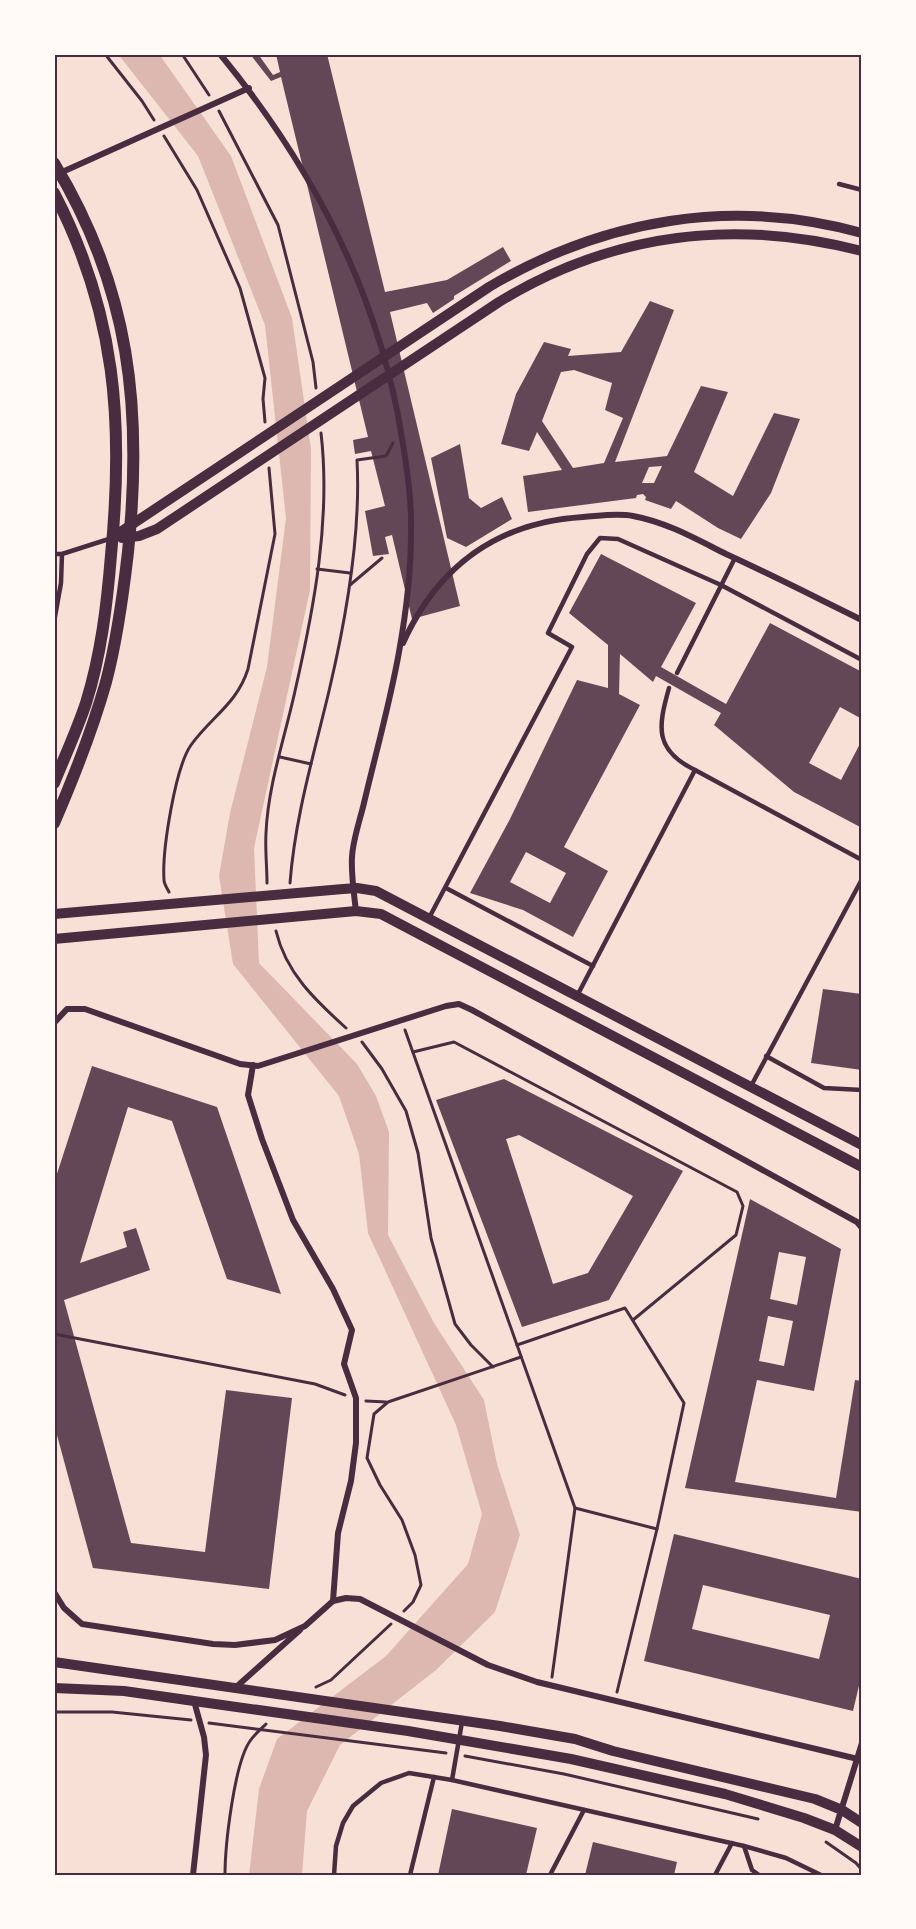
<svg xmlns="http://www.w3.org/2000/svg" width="916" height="1929" viewBox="0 0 916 1929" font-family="Cabin,sans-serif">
  <rect width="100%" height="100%" fill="#f7e1d7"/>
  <path fill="#dcb8b0" d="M118,54h41l72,102 61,162 19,131 -1,141 -56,258 5,115 98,101 19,32 13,36 -1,103 46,88 50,77 13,64 23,71 -25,77 -59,58 -96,75 -33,66 -5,64h-53l10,-86 18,-50 109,-83 82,-92 14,-50 -26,-89 -88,-192 -9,-79 -20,-58 -106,-132 -14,-88 11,-63 37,-146 19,-149 -21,-193 -67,-169z"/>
  <g fill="#644757" fill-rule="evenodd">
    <path d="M250,54h8l15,21 7,-3 -4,-18h51l58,238 62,-12 56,-33 8,14 -57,35v3l-21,14 -6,-10 -37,9 70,294 -48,13 -20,-84 -7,2 4,17 -16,2 -8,-45 20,-5 -14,-55 -16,3 -2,-14 15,-3 -87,-360 -10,4z"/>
    <path d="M650,301l24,9 -59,152 52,-6 34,-70 27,6 -34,80 39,24 41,-83 26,6 -29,74 -30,46 -23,-11 -42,-27 -5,8 -26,-9 1,-3 -3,-3 -6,1 -1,3 -108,14 -5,-36 39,-6 -25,-38 -8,19 -28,-7 15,-50 28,-52 27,7 -3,7 53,-4zM574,370l38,13 -7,27 18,8 -19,45 -31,5 -31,-47 19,-49zM662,466l-8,17h-12l7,-16z"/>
    <path d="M460,444l9,54 12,10 21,-11 10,22 -46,28 -19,-9 -16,-80z"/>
    <path d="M601,554l95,49 -35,64 65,37 44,-81 92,49v47l-22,-12 -31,56 32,17 21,-40v88l-68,-36 -80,-67 7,-12 -65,-37 -3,6 -33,-28 -1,40 21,11 -76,142 44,24 -35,66 -50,-27 -53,-17 40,-74 67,-139 31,8v-43l-39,-32zM526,852l40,21 -16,30 -40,-21z"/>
    <path d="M823,989l39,5v76l-51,-7z"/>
    <path d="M92,1066l125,41 64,187 -54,-15 -55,-158 -44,-14 -48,156 47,-16 -4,-15 13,-4 14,42 -86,30 67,243 74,9 21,-162 66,8 -23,191 -176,-21 -39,-144v-241z"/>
    <path d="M504,1079l179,92 -74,129 -87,27 -86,-227zM519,1135l114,61 -45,77 -35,11 -47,-145z"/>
    <path d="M750,1199l91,50 -27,142 -57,-11 -22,102 101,16 19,-118 7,1v131l-177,-24zM779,1252l27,5 -9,48 -27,-6zM768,1316l25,5 -9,45 -25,-5z"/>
    <path d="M674,1534l188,45v94l-9,38 -209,-50zM703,1585l127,30 -11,44 -127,-30z"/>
    <path d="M452,1809l85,19 -11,47h-88z"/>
    <path d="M593,1842l84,20 -3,13h-89z"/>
  </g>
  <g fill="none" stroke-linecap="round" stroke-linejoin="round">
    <g stroke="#4a2c40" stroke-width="3">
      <path d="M105,54l37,47 12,19"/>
      <path d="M182,54l27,41"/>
      <path d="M219,111l59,114 35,137 3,26"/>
      <path d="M164,136l33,54 43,98 25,90 -2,21 2,23"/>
      <path d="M317,569l33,4"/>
      <path d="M350,585l32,-27"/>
      <path d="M280,757l31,7"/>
      <path d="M267,883c0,-16 -2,-33 -1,-50 2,-48 19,-96 29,-142 19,-83 36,-172 26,-258"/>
      <path d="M290,883c5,-66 24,-129 39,-192 17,-72 32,-158 28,-231l29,-4 7,-13"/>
      <path d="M169,892c-2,-4 -5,-8 -5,-12 -2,-29 11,-112 27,-135 20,-28 46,-41 57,-76l27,-135 -6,-66"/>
      <path d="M276,931c10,42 39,69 70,97"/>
      <path d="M405,1030l170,478 -23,169"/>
      <path d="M362,1042l20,27 24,42 12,42 13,85 24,86 16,21 22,22"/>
      <path d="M413,1052l41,-10 283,150 6,14 -7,29 -103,85"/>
      <path d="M54,1334l261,50 30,11"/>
      <path d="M517,1345l108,-37 59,95 -27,126 -40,163"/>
      <path d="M366,1401l20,1"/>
      <path d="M575,1508l82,21"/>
      <path d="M404,1611l9,-9 8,-17 -6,-30 -13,-35 -22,-35 -13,-27 7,-44 14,-12 133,-45"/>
      <path d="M316,1687l15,-7 60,-56"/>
      <path d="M54,1712h58l79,8"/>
      <path d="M209,1723l237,30"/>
      <path d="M465,1756l99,18 194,45"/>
      <path d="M826,1842l30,21 6,7"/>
      <path d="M225,1875c0,-29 9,-111 25,-134 4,-6 10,-11 16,-17"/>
    </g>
    <g stroke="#4a2c40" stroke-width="4.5">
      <path d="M839,184l23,6"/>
      <path d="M54,554h8l50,-16"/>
      <path d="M54,622l7,-39 1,-29"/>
      <path d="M677,673l58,-115"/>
      <path d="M669,688c-11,39 -15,62 26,82"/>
      <path d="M446,888l147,78"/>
      <path d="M429,918l143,-271 -24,-14 39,-79 13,-16 18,1 103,46 141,75"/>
      <path d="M577,996l118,-226 167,90"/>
      <path d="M766,1056l58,32 38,2"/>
      <path d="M751,1086l111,-207"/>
      <path d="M452,1780l10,-58"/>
      <path d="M744,1846l8,24 7,5"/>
      <path d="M334,1875l2,-29 7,-23 10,-17 28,-23 28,-10 43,7 292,66 42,12 35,17"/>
      <path d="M410,1875l24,-98"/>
      <path d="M550,1875l34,-65"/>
      <path d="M715,1875l17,-32"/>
    </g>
    <g stroke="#4a2c40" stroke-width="6">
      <path d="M220,54c92,112 159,240 182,384 5,31 10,64 9,95 0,39 -5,80 -12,119 -9,51 -23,100 -35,151 -4,17 -11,36 -12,54 -1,17 2,37 4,54"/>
      <path d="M60,173l189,-85"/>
      <path d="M403,643c35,-77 95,-121 180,-126 16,-1 34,-4 50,-1 33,6 63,23 93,38 46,21 91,44 136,66"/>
      <path d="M54,1023l13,-14h18l155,55 18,2 188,-60 13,-2 13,6 385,212 5,6"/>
      <path d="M253,1065l-5,30 14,44 31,81 40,69 19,41 -8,34 12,34v45l-5,38 -13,52 -5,68"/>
      <path d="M54,1592l10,16 18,16 131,20 22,1 40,-5 30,-14 28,-25 13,-3 14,1 128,66 49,17 325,78"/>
      <path d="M235,1688l65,-58"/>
      <path d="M835,1830l27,-87"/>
      <path d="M193,1875l13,-120 -2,-18 -10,-36"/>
    </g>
    <g stroke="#4a2c40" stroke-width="10">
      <path d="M113,537l376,-250c115,-68 243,-90 373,-54"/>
      <path d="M122,538l17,-2 18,-7 342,-227c113,-69 235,-84 363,-51"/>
      <path d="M54,914l289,-25 14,-1 19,3 486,254"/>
      <path d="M54,939l302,-28 25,3 481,253"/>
      <path d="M54,1662l446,64 75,13 38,12 202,48 27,11 20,13"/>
      <path d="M54,1688l70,3 70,10 214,30 163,28 154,35 79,24 31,12 27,17"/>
    </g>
    <g stroke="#4a2c40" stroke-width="12">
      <path d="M54,163c76,125 89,246 74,389 -5,44 -11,88 -22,130 -14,49 -32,95 -52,141"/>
      <path d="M54,193c62,119 70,230 57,362 -4,50 -10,100 -25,148 -9,27 -21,53 -32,80"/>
    </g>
  </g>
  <rect width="916" height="1929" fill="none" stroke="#fffaf5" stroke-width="111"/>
  <rect x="56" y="56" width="804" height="1818" fill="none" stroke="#4a2c40" stroke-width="2"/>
</svg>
